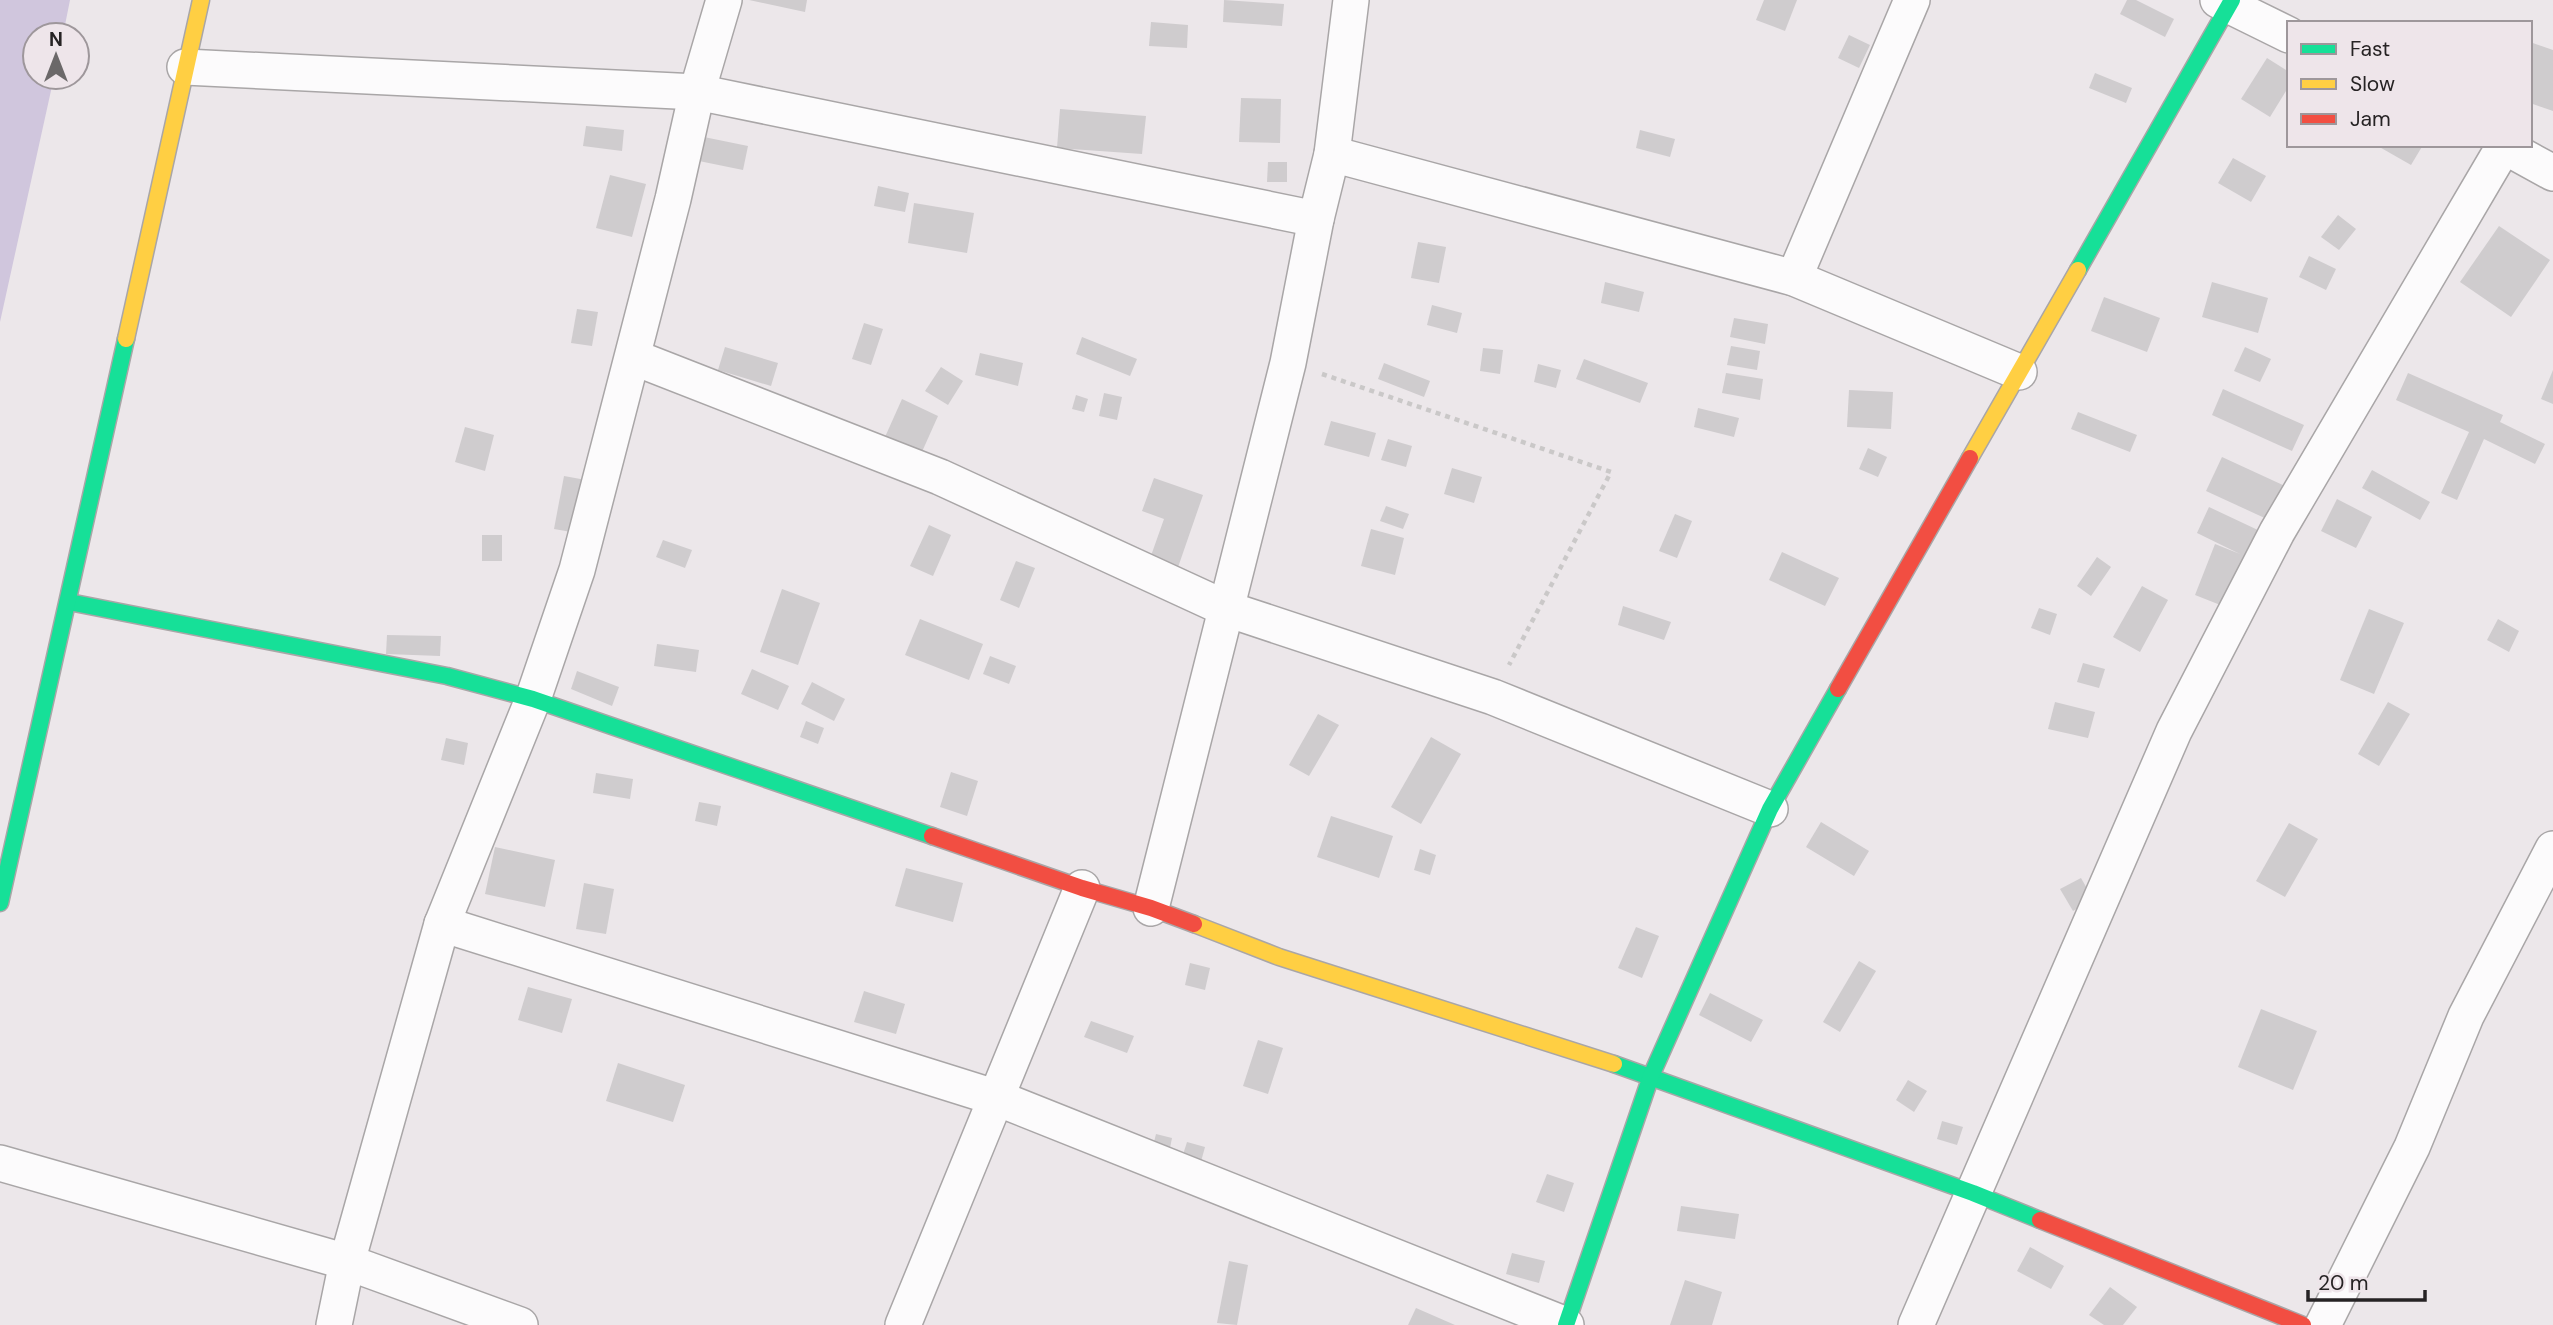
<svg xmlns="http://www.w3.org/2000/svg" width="2553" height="1325" viewBox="0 0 2553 1325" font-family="'DM Sans',sans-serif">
  <rect width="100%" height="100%" fill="#ece7ea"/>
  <path fill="#d0c6dd" d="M0,0h70l-7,35h-28v42h19l-54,245z"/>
  <g fill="#cfccce">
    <path d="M749,0h58l-2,12z"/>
    <path d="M1224,0l60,4 -2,22 -59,-4z"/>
    <path d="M1764,0h33l-12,31 -29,-11z"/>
    <path d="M2127,0h9l38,19 -9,18 -45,-23z"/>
    <path d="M1151,22l37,3 -1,23 -38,-2z"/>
    <path d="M1849,35l21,10 -11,23 -21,-10z"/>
    <path d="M2530,42l23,8v61l-23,-8z"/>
    <path d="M2267,58l22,14v14l-19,31 -29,-18z"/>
    <path d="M2095,73l37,15 -6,15 -37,-15z"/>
    <path d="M1241,98l40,1 -1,44 -41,-1z"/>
    <path d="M1060,109l86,7 -4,38 -85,-6z"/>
    <path d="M586,126l38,4 -2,21 -39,-5z"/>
    <path d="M1640,130l35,9 -5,18 -34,-9z"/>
    <path d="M704,137l44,9 -5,24 -44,-9z"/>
    <path d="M2376,145h47l-12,20z"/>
    <path d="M2233,158l33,18 -15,26 -33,-19z"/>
    <path d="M1268,162h19v20h-20z"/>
    <path d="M610,175l36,9 -14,53 -36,-9z"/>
    <path d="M878,186l31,7 -4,19 -31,-6z"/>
    <path d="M914,203l60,10 -7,40 -59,-10z"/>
    <path d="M2338,215l18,14 -17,21 -18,-13z"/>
    <path d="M2499,226l51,34 -39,57 -51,-35z"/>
    <path d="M1418,242l28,5 -7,36 -28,-5z"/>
    <path d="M2309,256l27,13 -10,21 -27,-13z"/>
    <path d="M1605,282l39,10 -5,20 -38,-9z"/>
    <path d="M2212,282l56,16 -10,35 -56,-16z"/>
    <path d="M2104,297l56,21 -13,34 -56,-21z"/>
    <path d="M1432,305l30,8 -5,20 -30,-8z"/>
    <path d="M577,309l21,3 -6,34 -21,-3z"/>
    <path d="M1734,318l34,6 -3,20 -35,-7z"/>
    <path d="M864,323l19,6 -12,36 -19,-6z"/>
    <path d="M1082,337l55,22 -7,17 -54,-22z"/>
    <path d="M1731,346l29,5 -3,19 -30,-5z"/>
    <path d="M725,347l53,16 -7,23 -53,-16z"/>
    <path d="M2245,347l26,12 -11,23 -26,-11z"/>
    <path d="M1483,348l20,2 -3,24 -20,-3z"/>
    <path d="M980,353l43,10 -5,23 -43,-11z"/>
    <path d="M1584,359l64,24 -8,20 -64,-24z"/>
    <path d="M1384,363l46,18 -6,16 -46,-18z"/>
    <path d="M1538,364l23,6 -5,18 -22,-6z"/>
    <path d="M941,367l22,14 -15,24 -23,-14z"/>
    <path d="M2553,370v34l-12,-5z"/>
    <path d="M1726,373l37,6 -3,21 -38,-7z"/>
    <path d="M2408,373l95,42 -3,7 45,22 -10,20 -51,-25 -27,61 -16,-7 28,-61 -73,-32z"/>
    <path d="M2223,389l81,36 -12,26 -80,-36z"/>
    <path d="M1849,390l44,2 -2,37 -44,-2z"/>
    <path d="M1104,393l18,4 -5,23 -18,-4z"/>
    <path d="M1076,395l12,4 -4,13 -12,-3z"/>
    <path d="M902,399l36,17 -17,38 -36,-17z"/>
    <path d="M1698,408l41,10 -5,19 -40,-10z"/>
    <path d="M2078,412l59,23 -7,17 -59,-23z"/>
    <path d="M1331,421l45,12 -7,24 -45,-12z"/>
    <path d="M465,427l29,8 -9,36 -30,-9z"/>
    <path d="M1388,439l24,7 -6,21 -25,-7z"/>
    <path d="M1868,448l19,9 -9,20 -19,-8z"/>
    <path d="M2222,457l63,29 -16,34 -63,-29z"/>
    <path d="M1452,468l30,9 -8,26 -30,-9z"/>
    <path d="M2372,470l58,32 -10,18 -58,-32z"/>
    <path d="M564,476l22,4 -9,53 -23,-4z"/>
    <path d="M1154,478l49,17 -28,81 -28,-9 17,-48 -22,-8z"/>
    <path d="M2337,499l35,18 -16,31 -35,-17z"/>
    <path d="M1386,506l23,8 -6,15 -23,-8z"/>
    <path d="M2209,507l51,24 -32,77 -33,-13 20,-51 25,10 -43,-21z"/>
    <path d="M1675,514l17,7 -15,37 -18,-7z"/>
    <path d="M929,525l22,10 -18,41 -23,-10z"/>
    <path d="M1371,529l33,9 -9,37 -34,-9z"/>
    <rect x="482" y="535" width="20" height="26"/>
    <path d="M663,540l29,10 -7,18 -29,-11z"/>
    <path d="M1782,552l57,26 -14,28 -56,-26z"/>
    <path d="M2097,557l14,10 -20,29 -14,-10z"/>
    <path d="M1016,561l19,7 -16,40 -19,-8z"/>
    <path d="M2142,586l26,14 -28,52 -27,-15z"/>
    <path d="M782,589l38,14 -22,62 -38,-13z"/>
    <path d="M1623,606l48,16 -7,18 -46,-15z"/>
    <path d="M2039,608l18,6 -7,21 -19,-7z"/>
    <path d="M2369,609l35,14 -30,71 -34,-14z"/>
    <path d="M920,619l63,25 -14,36 -64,-25z"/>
    <path d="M2498,619l21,12 -10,21 -22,-12z"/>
    <path d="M387,635l54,1 -1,20 -54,-2z"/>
    <path d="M657,644l42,6 -3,22 -42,-6z"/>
    <path d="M990,656l26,10 -7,18 -26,-10z"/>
    <path d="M2083,663l22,6 -6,19 -22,-6z"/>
    <path d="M752,669l37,17 -11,24 -37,-16z"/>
    <path d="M577,671l42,16 -7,19 -41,-17z"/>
    <path d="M812,682l33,17 -11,22 -33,-17z"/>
    <path d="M2055,702l40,10 -7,26 -40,-9z"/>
    <path d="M2388,702l22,12 -31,52 -21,-12z"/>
    <path d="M1318,714l21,11 -30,51 -20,-11z"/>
    <path d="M806,721l18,7 -6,16 -18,-7z"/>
    <path d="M1431,737l30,17 -40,70 -30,-17z"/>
    <path d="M446,738l22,5 -4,22 -23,-5z"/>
    <path d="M951,772l27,9 -11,35 -27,-9z"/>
    <path d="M596,773l37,6 -3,20 -37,-6z"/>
    <path d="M699,802l22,4 -4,20 -22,-5z"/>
    <path d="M1331,816l62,20 -14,42 -62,-21z"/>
    <path d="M1821,822l48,29 -15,25 -48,-29z"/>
    <path d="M2289,823l29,16 -33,58 -29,-16z"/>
    <path d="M495,847l60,13 -10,47 -60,-13z"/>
    <path d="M1420,849l16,6 -6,20 -16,-5z"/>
    <path d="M906,868l57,15 -10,39 -58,-16z"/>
    <path d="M2081,878l12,21 -20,12 -13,-22z"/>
    <path d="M584,883l30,6 -8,45 -30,-5z"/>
    <path d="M1636,927l23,9 -17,42 -24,-10z"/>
    <path d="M1859,961l17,10 -36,61 -17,-10z"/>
    <path d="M1190,963l20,5 -5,22 -20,-5z"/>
    <path d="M528,987l44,12 -10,34 -44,-13z"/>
    <path d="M864,991l41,13 -9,30 -42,-12z"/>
    <path d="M1710,993l53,27 -12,22 -52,-27z"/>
    <path d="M2261,1009l56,22 -24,59 -55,-23z"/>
    <path d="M1091,1021l43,15 -7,17 -43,-16z"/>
    <path d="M1258,1040l25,8 -15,46 -25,-8z"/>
    <path d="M618,1063l67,22 -12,37 -67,-21z"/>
    <path d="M1908,1080l19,11 -13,21 -18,-12z"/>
    <path d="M1942,1121l21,6 -6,18 -20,-6z"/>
    <path d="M1156,1134l16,4 -3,15 -17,-3z"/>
    <path d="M1187,1142l18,5 -6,22 -19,-5z"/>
    <path d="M1547,1174l27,9 -10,29 -28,-10z"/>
    <path d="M1681,1206l58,8 -4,25 -58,-8z"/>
    <path d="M2030,1247l34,19 -13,23 -34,-18z"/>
    <path d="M1512,1253l33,8 -6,22 -33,-9z"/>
    <path d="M1229,1261l19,4 -11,60 -20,-2z"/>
    <path d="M1685,1280l37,12 -10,33h-42z"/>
    <path d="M2110,1287l27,20 -14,18h-19l-15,-10z"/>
    <path d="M1416,1308l39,17h-47z"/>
  </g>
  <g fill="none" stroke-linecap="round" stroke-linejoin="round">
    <g stroke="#a9a6a7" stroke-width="38">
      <g id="street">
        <path d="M2218,0l71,35"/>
        <path d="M185,67l512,25 619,127"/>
        <path d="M2502,145l51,28"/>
        <path d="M1332,154l462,124 225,94"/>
        <path d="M1794,278l118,-278"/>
        <path d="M633,357l307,120 287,132 266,88 277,112"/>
        <path d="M1151,908l137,-545 28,-144 16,-65 19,-154"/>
        <path d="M442,924l555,174 569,227"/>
        <path d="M0,1163l347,99 173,63"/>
        <path d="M334,1325l13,-63 95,-338 91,-225 44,-129 96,-371 24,-107 27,-92"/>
        <path d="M903,1325l179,-437"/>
        <path d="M1916,1325l258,-594 103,-199 227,-386"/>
        <path d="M2323,1325l89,-178 54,-131 87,-167"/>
      </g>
    </g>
    <g stroke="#a9a6a7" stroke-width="19">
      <g id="fast">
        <path d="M2078,270l154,-270"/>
        <path d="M69,602l378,74 86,23 399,137"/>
        <path d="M0,903l126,-564"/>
        <path d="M1614,1064l359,129 67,27"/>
        <path d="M1566,1325l85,-249 119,-267 68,-120"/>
      </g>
    </g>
    <g stroke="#a9a6a7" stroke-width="19">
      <g id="slow">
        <path d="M126,339l75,-339"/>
        <path d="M1970,458l108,-188"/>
        <path d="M1194,924l85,33 335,107"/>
      </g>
    </g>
    <g stroke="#a9a6a7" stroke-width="19">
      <g id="jam">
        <path d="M1838,689l132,-231"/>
        <path d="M932,836l150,52 69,20 43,16"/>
        <path d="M2040,1220l263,105"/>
      </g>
    </g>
    <path stroke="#cac8c8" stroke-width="4.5" stroke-dasharray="5 5" stroke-linecap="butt" d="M1322,374l289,98 -102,193"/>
    <use href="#street" stroke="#fcfbfc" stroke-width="35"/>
    <use href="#fast" stroke="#16e098" stroke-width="16"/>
    <use href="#slow" stroke="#ffcf43" stroke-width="16"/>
    <use href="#jam" stroke="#f24e42" stroke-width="16"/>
  </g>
  <rect x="2287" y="21" width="245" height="126" fill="#eee5ea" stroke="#9e979b" stroke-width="2"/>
  <rect x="2301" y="44" width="35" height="10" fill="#16e098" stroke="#9e979b" stroke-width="2"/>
  <text x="2350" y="56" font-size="21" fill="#262324">Fast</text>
  <rect x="2301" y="79" width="35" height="10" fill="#ffcf43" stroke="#9e979b" stroke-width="2"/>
  <text x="2350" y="91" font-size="21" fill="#262324">Slow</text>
  <rect x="2301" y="114" width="35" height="10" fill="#f24e42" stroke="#9e979b" stroke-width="2"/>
  <text x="2350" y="126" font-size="21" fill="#262324">Jam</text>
  <g transform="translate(56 56)"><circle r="33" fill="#eee5ea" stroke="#9e979b" stroke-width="2"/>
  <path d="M0-5L12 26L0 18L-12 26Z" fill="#6b6869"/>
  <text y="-10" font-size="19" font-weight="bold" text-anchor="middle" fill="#262324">N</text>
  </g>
  <path d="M2308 1290v10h117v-10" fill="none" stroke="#262324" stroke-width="3.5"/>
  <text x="2318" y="1290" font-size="21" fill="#262324" stroke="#eee5ea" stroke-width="5" paint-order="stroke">20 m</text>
</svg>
